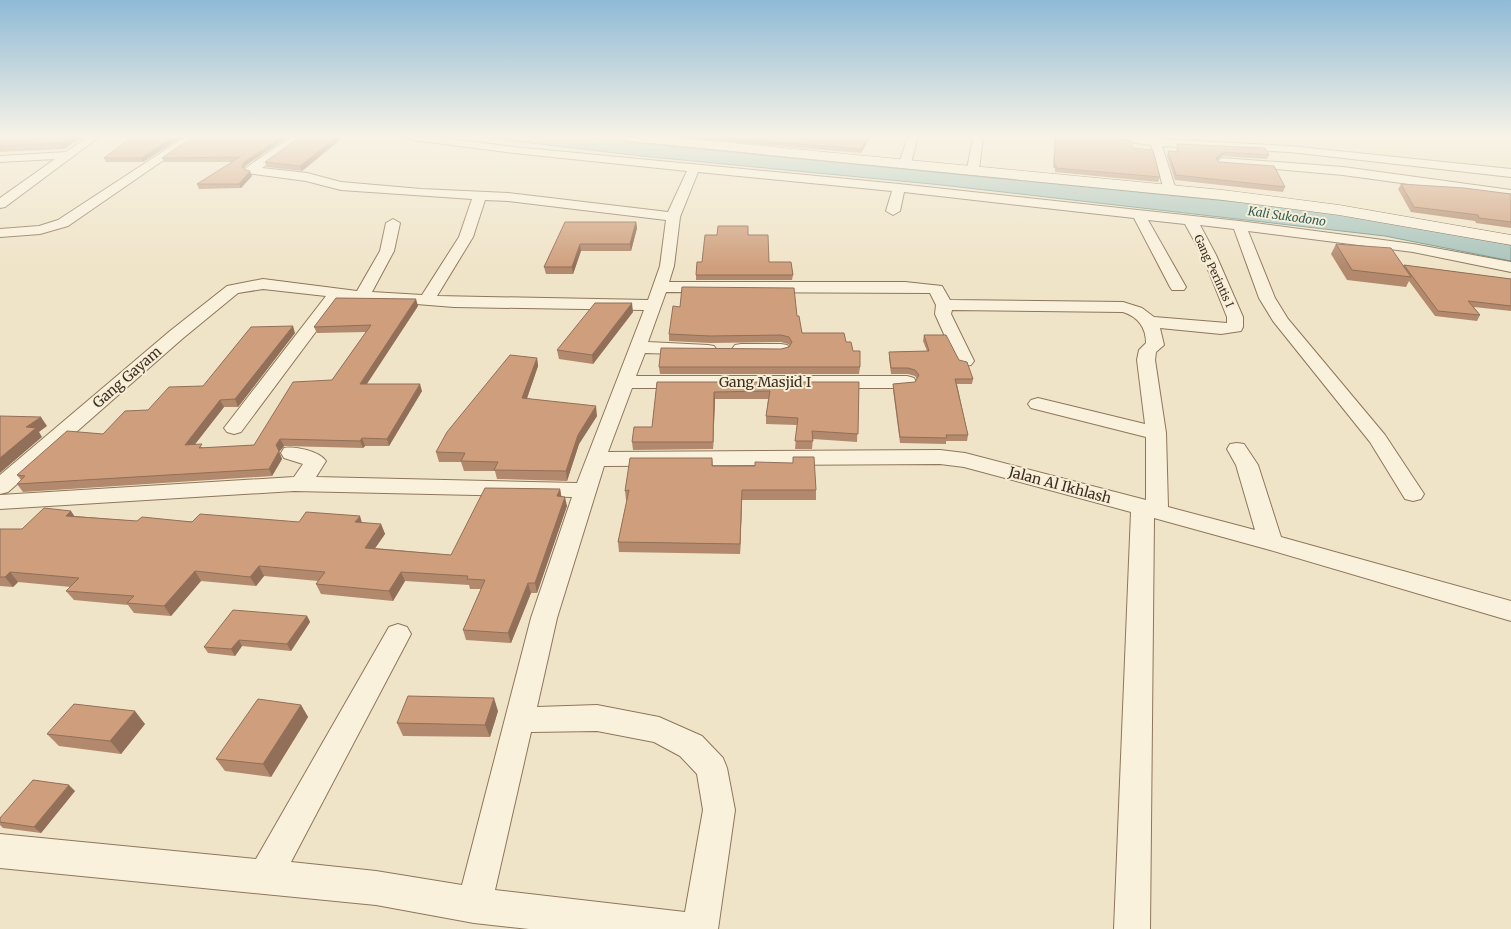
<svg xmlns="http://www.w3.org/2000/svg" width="1511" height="929" viewBox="0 0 1511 929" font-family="Merriweather,serif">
  <rect width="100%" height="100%" fill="#f0e4c8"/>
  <path fill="#e6deb5" d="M1130,137h381v31l-249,-26 -102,-1z"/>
  <path fill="#a9c4bc" stroke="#6f938a" d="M481,137h98l729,72 149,25 54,11v16l-126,-25 -443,-51 -301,-29z"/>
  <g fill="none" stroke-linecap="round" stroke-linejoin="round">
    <g stroke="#8d765c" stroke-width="2">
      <g id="street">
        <path d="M87,137h12l-94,70 -5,1v-10l55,-39 -55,3v-6l66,-4z"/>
        <path d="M185,137h12l-129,89 -28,8 -40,3v-8l39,-3 19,-6z"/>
        <path d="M291,137h12l-41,31 45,5 34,9 80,7 87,4 160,19 19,-41 -173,-18 -101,-13 -5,-3h27l79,10 385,37 340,37 174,23 98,18v10l-98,-20 -165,-21 27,67 13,21 97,116 39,59 -3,5 -8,2 -8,-2 -35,-57 -97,-121 -14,-23 -25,-69 -34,-4 16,30 27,62v10l-2,4 -20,3 -61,-6 4,17 -8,7 -1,8 11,73 2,74 87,23 -19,-65 -9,-16 3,-5 7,-1 7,1 14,21 23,72 230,64v20l-241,-71 -116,-32 -4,411h-36l17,-417 -167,-45 -24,-3 -336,2 -47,152 -20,89 60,-2 62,12 43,19 21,22 4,10 8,42 -17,119h-189l-55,-6 -98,-18 -376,-37v-34l256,25 133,-232 9,-3 9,3 4,7 -120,228 85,9 86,14 69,-267 41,-121 -278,-6 -294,18v-14l294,-18 9,-13 -19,-6 -3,-5 3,-5c11,-2 35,3 42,13l-10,16 261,6 67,-173 -190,-3 -113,-9 -100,134 -7,2 -7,-2 -3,-4 102,-132 -63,-7 -25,4 -56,46 -174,153 -8,2v-19l170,-144 57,-45 36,-7 94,12 23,-40 6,-28 7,-4 7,4 -6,28 -22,41 50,3 37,-58 13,-38 -131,-9 -35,-9 -59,-8 -2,-3 2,-3zM698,172l194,19 -6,20 7,4 7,-4 4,-19 230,26 36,69 2,3h12l2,-3 -38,-67 37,4 17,31 25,62v6l-73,-6 -12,-9 -19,-6 -173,-2 -8,-14 -37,-4h-236l5,-16 6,-49zM485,200l23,1 158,19 -6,46 -12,34 -211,-4 36,-59zM666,292l264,1 6,12 -1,9 21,47 3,4 6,1 6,-1 3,-4 -23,-47 1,-4 171,2c15,5 23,15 23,31l-7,7 -2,10 8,64 -107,-26 -7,2 -3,4 3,4 115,29v63l-181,-47 -25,-3 -332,2 24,-64h275l7,-2 2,-4 -2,-4 -7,-2h-271l9,-23 63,2 6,-1 3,-4 -3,-4 -6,-1 -60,-3zM597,731l57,11 26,14 17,18 6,36 -18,102 -190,-22 36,-158z"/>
        <path d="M908,137h10l-7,26 -6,4 -6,-4z"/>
        <path d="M973,137h10l-4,32 -6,4 -6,-4z"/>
        <path d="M1111,137h48l1,2 130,7 221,23v8l-221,-25 -128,-6 14,44 -6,4 -6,-4 -13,-45 -35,-5z"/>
        <path d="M1222,158l121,9 168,23v8l-168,-23 -125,-11 -2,-2z"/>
        <path d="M741,344h40l6,1 3,4 -3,4 -6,1 -46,-1 -3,-4 3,-4z"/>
      </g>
    </g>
    <g stroke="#6f573f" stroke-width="1">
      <path id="secondary" d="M623,137h46l554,53 116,15 172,30v10l-172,-30 -116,-15 -593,-59 -5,-1z"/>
    </g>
    <use href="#street" fill="#faf1dc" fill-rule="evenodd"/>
    <use href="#secondary" fill="#faf1dc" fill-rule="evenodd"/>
  </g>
  <g fill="#b2896c">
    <path d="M0,137h82l-18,12 -64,3z"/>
    <path d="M132,137h50l-39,25h-37l-2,-4z"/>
    <path d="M193,137h91l1,2 -40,27 -1,3 8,7 -11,12 -42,1 -2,-5 36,-22h-69l-2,-4z"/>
    <path d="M669,137h201l-9,16z"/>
    <path d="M1055,137h42l35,11 28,29 -2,5 -103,-10v-4h-2z"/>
    <path d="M341,139l-39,32 -35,-4 -2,-5z"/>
    <path d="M1177,144l92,11 -2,4 -45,-3 -5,3 2,3 66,25 -2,5 -108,-12 -8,-24 1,-5 8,1v-3z"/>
    <path d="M1401,184l110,10v34l-35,-5 -1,-2 -64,-9 -13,-23z"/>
    <path d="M565,222h71l1,6 -6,23h-50l-8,23h-27l-2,-7z"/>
    <path d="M748,235l21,27 24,13 -1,5h-96v-5l6,-13z"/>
    <path d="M1336,244l67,21h1l107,14v32l-37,-4 6,8 -3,6 -42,-5 -26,-35 -3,6 -59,-7 -16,-26z"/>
    <path d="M418,306l-51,78 55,7 -33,55h-24l-2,2 -79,-2 -5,6 3,7 -10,17 -249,16 -6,-8 4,-4 -4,-5 86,-41 45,-24 55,-24 92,-53 -57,74h-14l-29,37 9,4 50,-3 78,-65 34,-48 -49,1 -3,-6z"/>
    <path d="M680,307l117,9 5,17 44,9 7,9 7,16 -1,7h-199l-1,-7 122,-18 8,-2 1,-1 -2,-2 -7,-2 -71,1 -41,-2v-7z"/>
    <path d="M633,312l-40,52 -34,-5 -2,-9z"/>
    <path d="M924,335l35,25 14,19 -1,5h-15l11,51 -1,6h-21v3l-46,-1 -7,-53v-6l22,-2 2,-3 -2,-3 -7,-2h-17l-2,-16v-6l38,-1 -4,-10z"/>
    <path d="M537,358l1,8 -11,32 70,18 -18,28 -12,37 -70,-2 -2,-8h-31l-3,-9h-22l-3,-10z"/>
    <path d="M657,382h202l-2,60 -44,-3 -1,10h-17l2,-24 -31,-1v-8l2,-17h-53l-2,50 -80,1 -1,-8 20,-15z"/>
    <path d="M712,458l1,8 103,24v10h-74l-2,54 -121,-2 -1,-10 9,-42h-1l-1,-9z"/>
    <path d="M560,489l1,7 6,10 -30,87h-6l-20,50 -45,-3 -3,-10 18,-41h-11l-1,-4 -64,-4 -12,20 -72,-7 -5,-10 2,-3 -54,-5 -8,10 -55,-5 -30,35 -37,-3 -6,-8 -54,-5 -8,-9 5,-4 -53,-5 -5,5 -13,-1v-57h22l53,-13 62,5 225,2 19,1 4,10 -10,14 76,7z"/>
    <path d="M307,616l3,6 -19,29 -49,-5 -7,10 -27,-3 -4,-6z"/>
    <path d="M301,705l7,12 -37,60 -46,-6 -9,-12z"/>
    <path d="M498,711l-8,26 -87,-1 -6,-13z"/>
    <path d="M145,724l-24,30 -62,-8 -12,-12z"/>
    <path d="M75,791l-34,42 -38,-5 -3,-3v-7z"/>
  </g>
  <g fill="#916f58">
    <path d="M70,137h12l-18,12 -3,-6z"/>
    <path d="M174,137h8l-39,25 -2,-4z"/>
    <path d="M281,137h3l1,2 -40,27 -2,5 -1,-4 2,-5z"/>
    <path d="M337,137h3l1,2 -39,32 -2,-5z"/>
    <path d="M868,137h2l-9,16v-4z"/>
    <path d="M1224,152l-2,4 -8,6 2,-4z"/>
    <path d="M250,171l2,5 -11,12 -2,-4z"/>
    <path d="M636,222l1,6 -6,23 -1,-7z"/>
    <path d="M580,244l1,7 -8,23 -1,-7z"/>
    <path d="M416,299l2,7 -56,85 -2,-7z"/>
    <path d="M632,303l1,9 -40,52 -1,-9z"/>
    <path d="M293,326l2,7 -57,74 -3,-8z"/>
    <path d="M537,358l1,8 -14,41 -2,-9z"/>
    <path d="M420,384l2,7 -33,55 -2,-7z"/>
    <path d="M714,392l1,7 -2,50v-7z"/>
    <path d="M220,400l4,7 -35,45 -4,-7z"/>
    <path d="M596,406l1,10 -18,28 -12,37 -1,-10 12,-36z"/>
    <path d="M41,417l6,9 -8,6 3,5 -42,36v-15l26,-31z"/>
    <path d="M362,438l3,8 -2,2 -3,-7z"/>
    <path d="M280,439l4,7 -5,6 -3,-7z"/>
    <path d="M279,451l3,8 -10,17 -3,-7z"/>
    <path d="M560,489l2,10 -5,-3z"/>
    <path d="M742,490v10l-2,54v-10z"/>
    <path d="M565,497l2,9 -30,87 -2,-10z"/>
    <path d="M71,511l6,9 -11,-4z"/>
    <path d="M360,516l3,10 -8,-4z"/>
    <path d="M381,524l4,10 -16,23 -4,-9z"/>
    <path d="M259,566l5,10 -8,10 -6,-9z"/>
    <path d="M195,571l6,10 -30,35 -7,-10z"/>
    <path d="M10,572l8,10 -5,5 -8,-10z"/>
    <path d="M401,572l4,9 -12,20 -4,-10z"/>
    <path d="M528,583l3,10 -20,50 -3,-10z"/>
    <path d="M307,616l3,6 -19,29 -4,-7z"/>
    <path d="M239,640l3,6 -7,10 -4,-7z"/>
    <path d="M494,698l4,13 -8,26 -5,-12z"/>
    <path d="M301,705l7,12 -37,60 -8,-13z"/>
    <path d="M135,711l10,13 -24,30 -11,-13z"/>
    <path d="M69,785l6,6 -34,42 -7,-6z"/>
  </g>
  <g fill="#cf9f7d" stroke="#916f58">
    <path d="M0,137h70l-9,6 -61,3z"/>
    <path d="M132,137h42l-33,21h-37z"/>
    <path d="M193,137h88l-37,25 -2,5 3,3 5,1 -11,13h-42l43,-27 -78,1z"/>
    <path d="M300,137h37l-37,29 -35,-4z"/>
    <path d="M718,137h150l-7,12z"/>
    <path d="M1056,137h41l34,3 1,8 21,2 7,27 -104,-9v-4l-2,-1z"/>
    <path d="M1177,144l88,4 4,7 -45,-3 -8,6 3,4 55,4 11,21 -109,-12 -8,-24 11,1z"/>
    <path d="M1401,184l63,4 47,6v28l-32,-4 -1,-3 -64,-8z"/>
    <path d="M565,222h71l-6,22h-50l-8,23h-28z"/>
    <path d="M718,226h30v9h20l1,27h22l2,13h-97l1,-13h5l3,-27h12z"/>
    <path d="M1336,244l55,4 20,29 -59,-7z"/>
    <path d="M1404,265l107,14v27l-43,-5 12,14 -42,-4z"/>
    <path d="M682,287l112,1 3,28h2l3,17h42l2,9h5l2,9h7v16h-201l2,-19 120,1 8,-2 3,-5 -3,-5 -8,-2 -71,1 -41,-2 4,-28 7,1z"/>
    <path d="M336,298l80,1 -56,85h60l-33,55 -25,-1 -2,3 -80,-2 -4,6 3,6 -10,18 -252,15 8,-8 -8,-1 50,-44 36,3 22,-23 23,-1 21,-23 34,-1 48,-59 42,-1 -58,73 -15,1 -35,45 17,-1 -3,4 55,-3 39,-63 39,-2 39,-55 -57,2z"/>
    <path d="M595,303h37l-40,52 -35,-5z"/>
    <path d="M924,335h22l13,25 8,2 6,17h-18l13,56h-22l1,3 -47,-1 -7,-53 22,-2 4,-7 -4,-5 -7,-2h-17l-2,-16 40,-1z"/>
    <path d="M510,355l27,3 -15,40 74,8 -18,29 -12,36 -72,-1 4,-8 -37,-1 4,-8 -29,-1 11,-20z"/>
    <path d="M657,382h202l-1,52 -46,-3 1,10h-18l3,-23 -32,-2 4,-25 -56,1 -1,50h-81l2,-15h18z"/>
    <path d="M0,416l41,1 -15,10 10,1 -36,30z"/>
    <path d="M793,457h21l2,33h-74l-2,54 -122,-2 11,-52 -4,1 5,-33h82v8h43v-4l38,1z"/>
    <path d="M485,488l75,1 -3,7 8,1 -30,86h-7l-20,50 -45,-3 22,-50 -18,-1 1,-3 -67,-4 -12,19 -73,-7 9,-12 -66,-6 -9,11 -55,-6 -31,35 -37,-3 7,-7 -68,-5 13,-13 -69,-6 -5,5h-5v-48h22l22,-21 27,3 -5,5 71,5 5,-4 50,5 8,-8 99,8 7,-10 54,4 -5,6 26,2 -16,24 86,7z"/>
    <path d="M233,610l74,6 -20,28 -48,-4 -8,9 -27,-2z"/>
    <path d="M408,696l86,2 -9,27 -88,-2z"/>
    <path d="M258,699l43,6 -38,59 -47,-5z"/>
    <path d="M74,704l61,7 -25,30 -63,-7z"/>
    <path d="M33,780l36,5 -35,42 -34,-5v-4z"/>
  </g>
  <linearGradient id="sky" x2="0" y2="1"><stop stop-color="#8fbad6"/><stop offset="0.51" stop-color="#f8f3e6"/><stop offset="1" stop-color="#f8f3e6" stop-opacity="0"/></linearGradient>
  <rect width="1511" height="267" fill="url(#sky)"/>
  <g text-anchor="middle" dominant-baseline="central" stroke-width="4" stroke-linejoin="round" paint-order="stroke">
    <g font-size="11" fill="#3d2e20" stroke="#f7eed8">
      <text transform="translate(1214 271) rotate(65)">Gang Perintis I</text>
    </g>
    <g font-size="12" font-style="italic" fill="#2f5d5a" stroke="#f7eed8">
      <text transform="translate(1287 216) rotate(8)">Kali Sukodono</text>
    </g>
    <g font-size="14" fill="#3d2e20" stroke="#f7eed8">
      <text transform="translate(127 377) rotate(-41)">Gang Gayam</text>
      <text x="765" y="382">Gang Masjid I</text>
      <text transform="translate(1060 485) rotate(15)">Jalan Al Ikhlash</text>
    </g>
  </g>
</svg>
